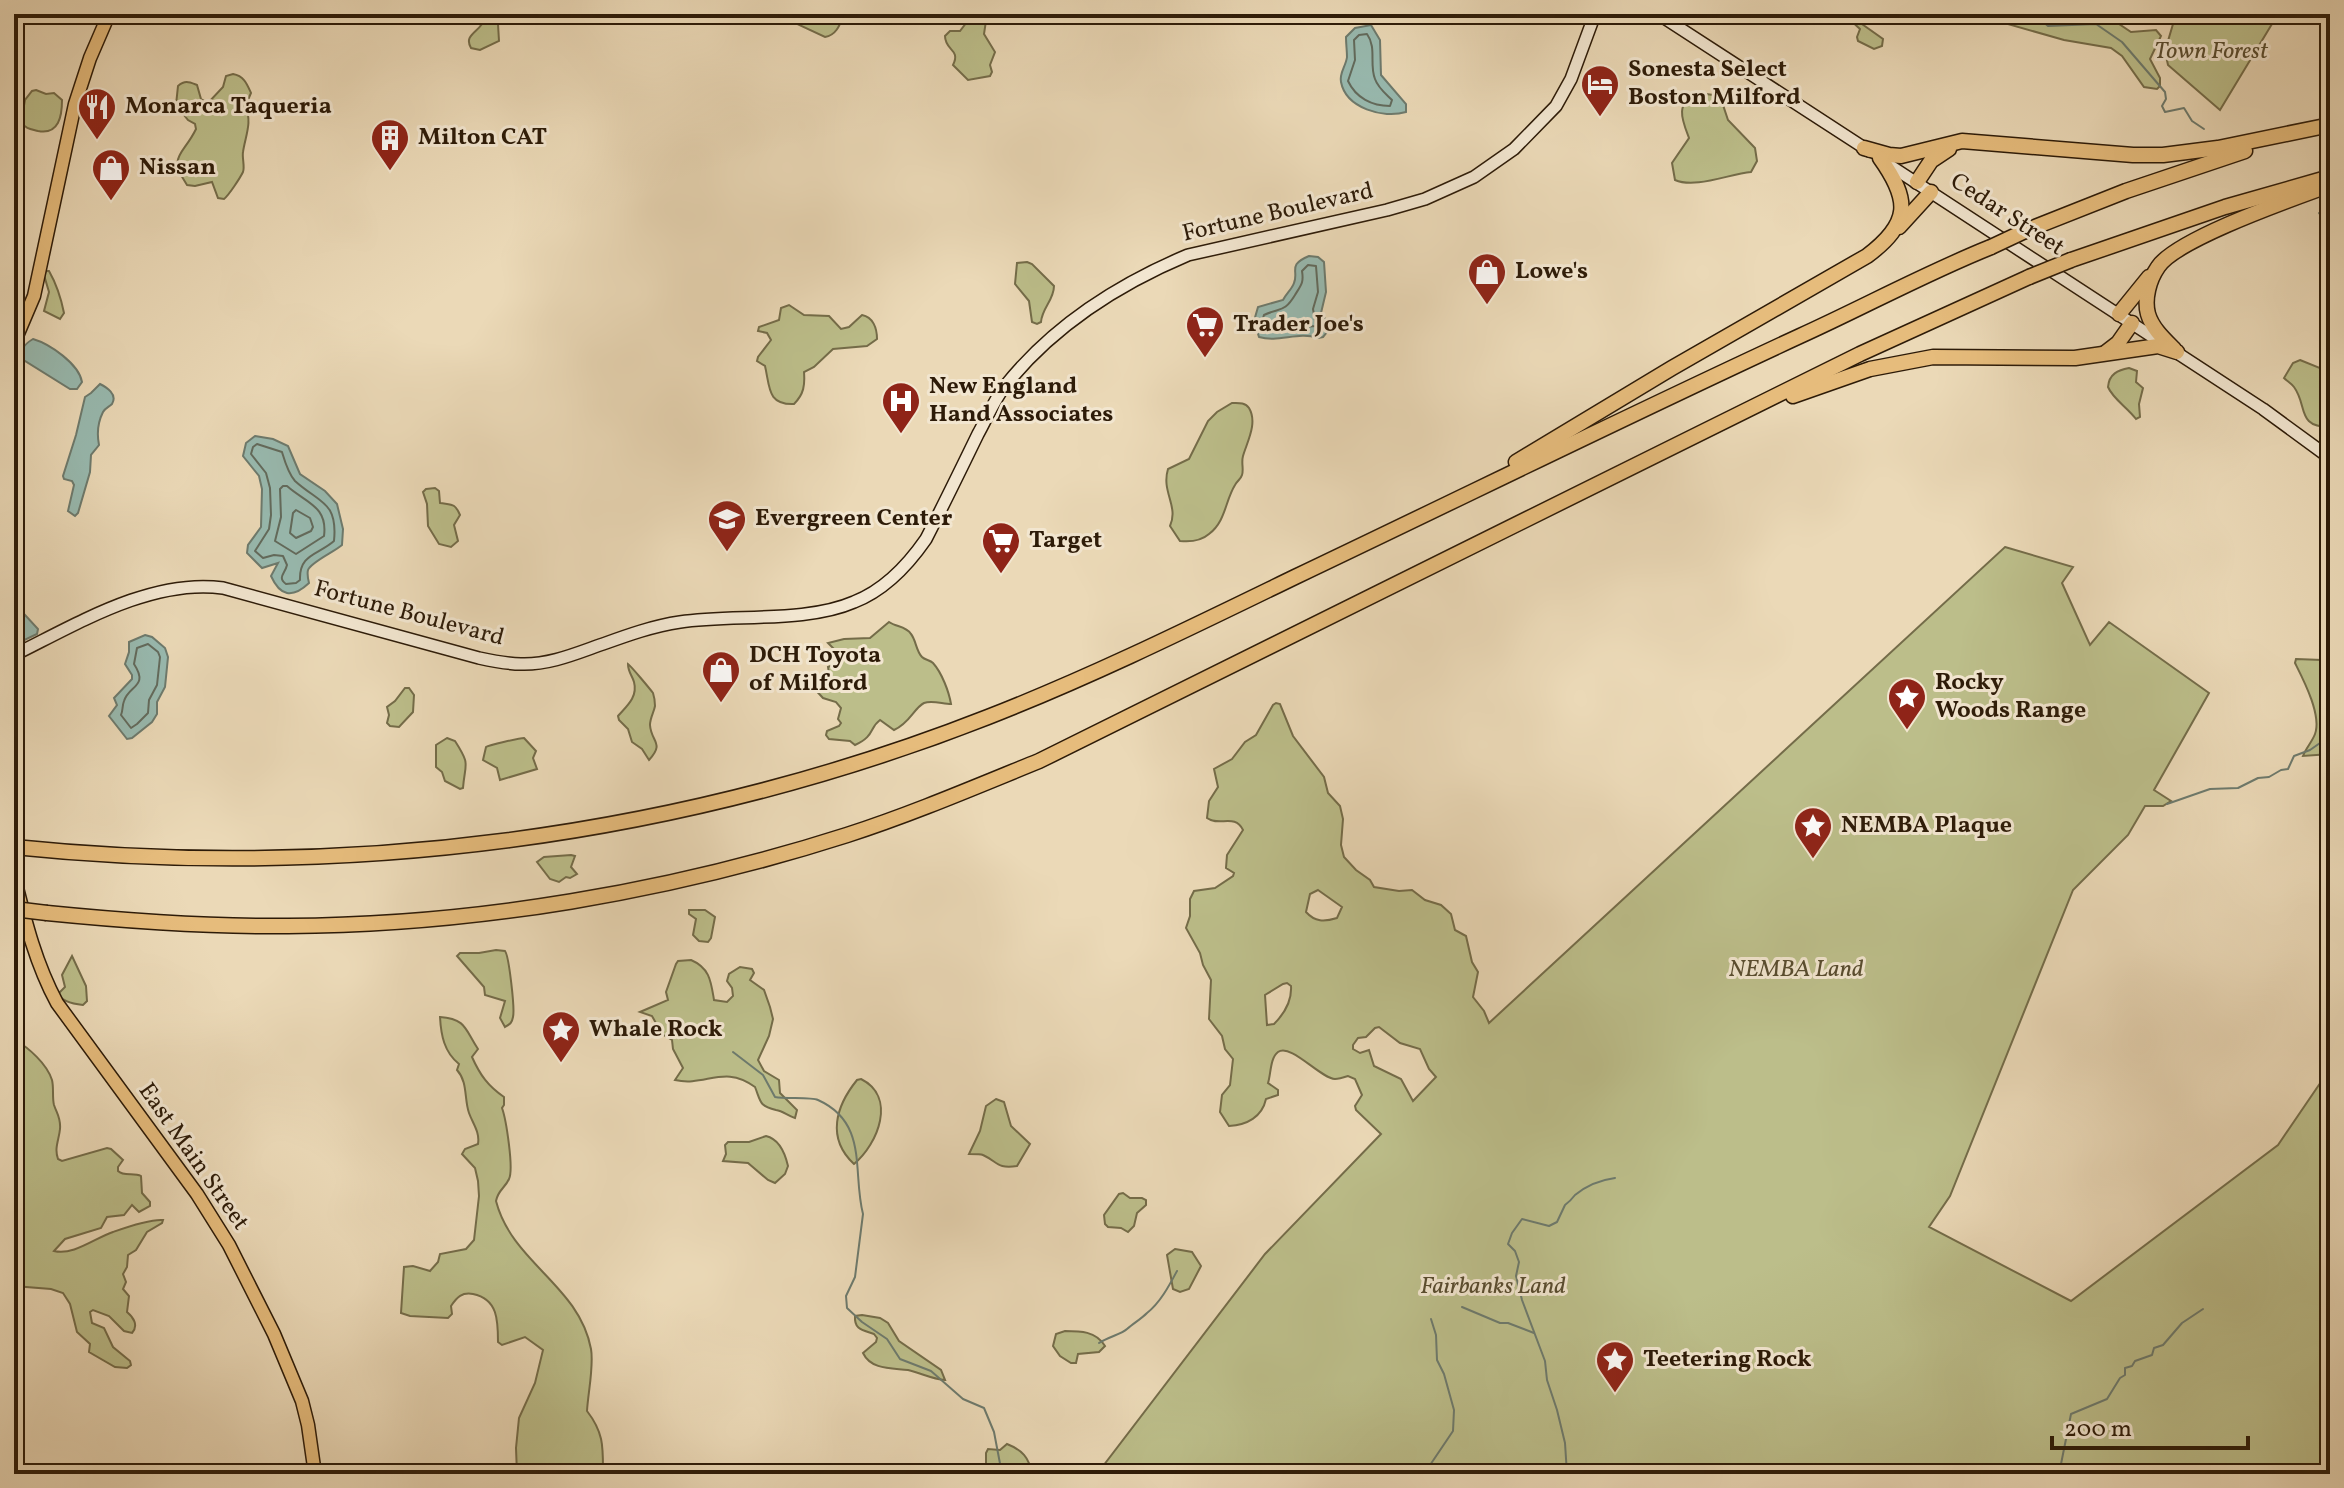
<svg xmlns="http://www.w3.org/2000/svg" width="2344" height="1488" viewBox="0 0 2344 1488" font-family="Vollkorn,serif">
  <rect width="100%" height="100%" fill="#ebd9b7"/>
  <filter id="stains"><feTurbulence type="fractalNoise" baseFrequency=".0025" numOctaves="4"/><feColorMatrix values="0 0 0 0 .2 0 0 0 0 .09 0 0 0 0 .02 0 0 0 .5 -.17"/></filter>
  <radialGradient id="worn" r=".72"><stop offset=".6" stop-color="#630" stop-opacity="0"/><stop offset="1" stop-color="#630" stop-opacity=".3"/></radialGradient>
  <g fill="#bcbe8a" stroke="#746c49" stroke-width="2" fill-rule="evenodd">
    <path d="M480,14h31l-13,10 1,17 -19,9 -9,-2c-7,-12 5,-15 11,-24z"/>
    <path d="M795,14h49c-4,10 -7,21 -19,23l-28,-13 -3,-2z"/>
    <path d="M973,14h14l-3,20 11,18 -5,13 2,7 -2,4 -22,4 -15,-15c8,-16 -8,-14 -8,-29l5,-5h10z"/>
    <path d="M1973,14h112l28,6 18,12 25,-2 5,6 -11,23 10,19v8l-3,3 -13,-2 -22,-31 -11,-8 -47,-8z"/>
    <path d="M2176,14h102l-58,96 -52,-45 -3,-14z"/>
    <path d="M1852,17l31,22 -1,7 -8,3 -16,-8 -1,-4 3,-8 -12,-11z"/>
    <path d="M233,74c11,2 14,10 18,19l-6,14c8,14 0,30 -2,45 -1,6 2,15 0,20 -3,6 -14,23 -19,27l-6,-1 -6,-16 -17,4 -8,-1c-20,-30 -4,-29 9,-56l-1,-5 -7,-4 -12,-15 2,-19c7,-6 11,-4 19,-1l4,14 7,4 15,-16 3,-11z"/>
    <path d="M36,90l10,4 8,-1 8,7c0,16 -3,35 -24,31 -8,-2 -12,-2 -17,-9l4,-22 7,-9z"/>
    <path d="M1699,93l21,3 8,24 27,28 2,13 -6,11c-22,2 -56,17 -76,8l-3,-17 17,-25c-7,-18 -15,-36 10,-45z"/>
    <path d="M1027,262l5,2 22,22c0,14 -12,22 -13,36l-4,2 -5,-2 -3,-21 -14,-17 2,-21z"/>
    <path d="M46,271h3c8,14 12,27 15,42l-4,6 -16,-8 5,-19 -5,-17z"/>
    <path d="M789,305l15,10 25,1 12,13 8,-2 13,-12c11,2 15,13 15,24l-10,7 -34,3 -19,18 -10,5c1,13 0,22 -10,32 -27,1 -24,-17 -29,-38l-8,-5 1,-4 13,-17 -4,-7 -9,-2 1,-4 20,-7 2,-12z"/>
    <path d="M2300,360l20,8 10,9v50c-34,0 -22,-21 -36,-40 -3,-4 -7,-6 -10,-9l9,-15z"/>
    <path d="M2129,368l8,3 -1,11 7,6 -4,16 1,13 -4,2c-9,-12 -23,-20 -28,-32 1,-13 10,-17 21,-19z"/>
    <path d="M1232,403c6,0 13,-1 17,5 9,15 -2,34 -6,48 -2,7 1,13 -1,19 -1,4 -5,6 -7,10 -10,16 -9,36 -26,49 -8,7 -19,8 -29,7l-10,-15c9,-20 -9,-34 -2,-57l21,-10 19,-38 9,-9z"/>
    <path d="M426,489l9,-1 4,3 1,12c12,2 15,0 20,12l-6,10 4,16 -7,6 -12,-3 -11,-18 -1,-22 -4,-12z"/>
    <path d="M2005,547l68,20 -11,16 28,62 19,-23 100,71 -55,97 17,11 -8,5h-18l-17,29 -55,55 -123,306 -21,31 142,74 207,-156 47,-69 5,-2v400h-1233l168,-220 116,-120 -25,-24 -1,-4 7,-11 -7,-16 -7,-3c-3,1 -10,3 -13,3 -15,-1 -44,-36 -57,-27 -8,6 -7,22 -10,31l10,7v5l-12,4c-4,18 -19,26 -37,27l-9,-14 2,-17 8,-10 3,-26 -8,-10 -3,-13 -13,-17 2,-39 -8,-15 -3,-12 -14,-25 4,-12v-17l4,-8 21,-3 18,-12 1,-3 -8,-5 1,-13 16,-25c-8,-17 -24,-3 -36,-12l2,-17 9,-14 -4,-18 18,-10 13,-17 11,-7 17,-30 3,-2 4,1 13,32 31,41 4,16 12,13 3,13 -2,26 3,12 12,13 14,10 4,7 25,4 13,-1 13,10 16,5 10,9 4,16 11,6 6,26 6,10 -5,25 11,14 5,12zM1318,890l24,17 -5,11c-13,4 -22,4 -31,-6l4,-18zM1287,983l4,3c1,15 -6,27 -17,38l-7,1 -2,-30 18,-11zM1379,1027l21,16 20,6 9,20 7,8 -23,24 -12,-22 -27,-13 -5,-16 -9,3 -7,-4v-4l5,-7 8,-1 9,-9z"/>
    <path d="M889,622c7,5 17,4 22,12 5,6 5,17 11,23 3,3 8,3 11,6 9,10 16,29 18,41 -8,0 -19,-4 -27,-1 -10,5 -14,20 -30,27l-14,-10c-11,8 -5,16 -25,25l-5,-4 -21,-2 -3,-4 1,-4 12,-5 2,-3 -3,-4 3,-11 -5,-6 -13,-4 -12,-13 2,-4 17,-2 -2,-12 8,-3 3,-3 -2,-9 -9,-9 16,-4 26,-1z"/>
    <path d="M2296,659l26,1 8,7v87l-27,2c3,-8 9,-14 12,-22 7,-19 -12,-55 -20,-71z"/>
    <path d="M628,664c3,2 22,25 25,29 1,3 2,9 2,13 -1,6 -5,12 -5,19 1,17 15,18 -1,35l-7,-11 -10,-7 -4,-13 -9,-9 -1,-4c9,-10 20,-19 16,-34 -2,-7 -6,-10 -6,-18z"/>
    <path d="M405,688h4l5,7 -1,17 -14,15 -9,-1 -3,-3 2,-8 -2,-8 8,-6z"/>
    <path d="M447,738l8,3c16,25 10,21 8,47l-3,1 -15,-8 -3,-9 -6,-5v-22z"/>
    <path d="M524,738l12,13 -3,7 4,11 -37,11 -3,-12 -14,-8 3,-13c3,-2 34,-9 38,-9z"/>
    <path d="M571,855l4,1 -4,11 6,7 -7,4 -4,-1 -7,5 -9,-3 -13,-17 7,-5z"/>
    <path d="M689,910h16l10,7 -4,21 -3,4 -9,-1 -6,-6 3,-16 -7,-5z"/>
    <path d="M496,950l9,1c4,5 10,58 8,66 -1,6 -3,7 -8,10l-5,-9 5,-17 -20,-6 -1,-8 -27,-31 3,-3h19z"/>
    <path d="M72,956l14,30 1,15 -4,4c-9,-1 -21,-3 -25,-11l7,-7 -3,-12z"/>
    <path d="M691,960c19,8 20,22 23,40l13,2 6,-6 -1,-8 -5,-7 2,-7 11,-7 12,2 2,4 -4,7 14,10 6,17 3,12 -4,17 -11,24 6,11 15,9 1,13 17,17 -2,8c-7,-2 -12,-7 -19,-8 -17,-4 -15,-8 -21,-23 -31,-23 -49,0 -80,-7l8,-12 -10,-19 -1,-9 -10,-6 -10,-18 -12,-4 28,-12 -2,-8 10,-28 2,-3z"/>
    <path d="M440,1017c27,2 25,13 38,32l-6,8c8,18 16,29 32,40v8l-2,3c4,11 12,61 7,71 -4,9 -11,11 -13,22 16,62 83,84 95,148 3,17 -3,44 -4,62 17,22 16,36 16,63h-86l-1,-26 3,-30 16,-35 8,-33 -18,-13 -23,8 -4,-3c0,-21 0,-43 -25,-48 -11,-2 -16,3 -22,12l1,8 -4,4 -38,-2 -9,-3 3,-46 9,-1 17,5 8,-9 2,-8 26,-5 8,-9 5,-44 -1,-15 -3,-13 -13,-14 3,-5 13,-5c2,-12 -5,-20 -9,-31 -5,-14 -1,-31 -12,-43l2,-6c-15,-12 -18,-29 -19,-47z"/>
    <path d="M14,1039c15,9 33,25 38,41 2,8 0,17 2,25 3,9 7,13 6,24 -1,11 -6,19 -2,30l4,2 45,-13 4,1 12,11 -5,7v4c6,6 16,1 23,5l1,17 8,9v4l-11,6 -7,-7 -8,10 -17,2 -6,11 -36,11 -11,12c19,5 41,-13 59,-19 14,-5 36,-13 50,-12l-1,3 -15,9 -11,18 -8,5 -1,12 -4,7 3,8 -3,7 6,7 -2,16c6,5 12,13 5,21l-8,-2 -15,-15 -16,-6 -3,2 2,11 12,5 9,19 17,14 1,4 -4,3 -12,-1 -26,-15 1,-8 -13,-12 -7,-28 -7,-11 -12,-4 -37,-3z"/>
    <path d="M861,1079c36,18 17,65 -7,85 -28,-26 -18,-58 3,-84z"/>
    <path d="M996,1099l8,3 7,24 19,18 -13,22c-20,3 -19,-4 -34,-11 -2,-1 -11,-1 -14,-1l11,-23 6,-25z"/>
    <path d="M766,1136c13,3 19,17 22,30l-3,8 -10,9 -7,-3 -20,-17 -25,-2 3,-7 -1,-9 3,-3h21z"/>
    <path d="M1123,1193l7,5h12l4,2v5l-9,8 -3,13 -6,6 -7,-4 -13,-1 -3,-3 -1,-9 15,-21z"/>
    <path d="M1175,1249l17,3 9,14 -12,23 -9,3 -7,-3 -6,-34z"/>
    <path d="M862,1315l18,3 8,5 11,18 42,29 4,10c-13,-1 -24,-7 -37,-10 -16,-2 -37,0 -45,-17l13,-11 1,-4 -3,-4c-11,-4 -20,-4 -19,-18z"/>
    <path d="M1065,1331c15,0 31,0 40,15l-6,6 -21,2 -2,9h-5l-11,-7 -7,-10 3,-12z"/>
    <path d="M1007,1444c15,6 22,13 25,30h-55v-2l9,-7v-12l2,-4 12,1z"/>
  </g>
  <g fill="#98bab0" stroke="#6d7a6d" stroke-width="2">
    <path d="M1371,25l9,15 1,35 25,29v8c-23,7 -60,-4 -65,-30 -2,-9 5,-16 6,-25 0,-6 -1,-13 -1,-20l9,-9z"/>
    <path d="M1309,256l9,1 6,5 2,30 -5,21 10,14 -8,10 -5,1c-20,-7 -39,5 -59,-1l-5,-16 4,-14 25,-7c3,-6 9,-11 11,-17 5,-12 -7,-18 15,-27z"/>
    <path d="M33,339c17,5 46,25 49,43l-5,7h-7l-48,-30c-3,-9 4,-16 11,-20z"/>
    <path d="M100,384c6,3 18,10 12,20 -3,3 -7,4 -9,8 -5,10 -6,23 -4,33l-8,10 -1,17 -12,41 -3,3 -7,-5 6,-26 -2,-4 -8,-2 -1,-3 13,-41 9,-38 6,-4z"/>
    <path d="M255,436l18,3 15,7 12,28 25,17 12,13 6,25 -1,16c-8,7 -31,17 -34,25 -1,4 0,9 1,13 -17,16 -29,13 -38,-7l7,-13 -16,5 -15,-15 1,-8 13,-18 1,-38 -3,-13 -16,-20 3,-13z"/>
    <path d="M14,603l24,26 -1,5 -23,11z"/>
    <path d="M145,635l7,2 13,11 3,9 -3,30 -8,15v12l-5,8 -20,16 -5,1 -18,-23 8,-11 -3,-7 18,-19v-4l-7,-11 4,-12v-10z"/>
  </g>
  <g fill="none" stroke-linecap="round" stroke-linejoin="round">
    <g stroke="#626a5c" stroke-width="2">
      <path d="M1367,34c10,14 2,30 8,45 3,9 11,15 17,21l-2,6c-18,0 -34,-8 -42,-25l7,-21 -1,-20 5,-5z"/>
      <path d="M1308,265l8,1 2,26 -5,17 3,17 -51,4 -3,-9 2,-6c17,-8 20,-2 31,-20 6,-10 9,-12 7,-24z"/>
      <path d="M257,444l25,8c3,10 6,21 13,29 24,22 43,20 39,60 -16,14 -35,13 -34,39l-4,3 -10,1c-9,-7 -1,-10 1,-19l-4,-9 -9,-1 -11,3 -8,-7 14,-22 2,-14 -1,-27 -4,-15 -15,-19 2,-7z"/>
      <path d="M283,486h4c19,17 41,20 37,50l-28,18 -21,-13 6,-24 -1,-28z"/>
      <path d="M296,510l14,8 3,9 -2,4 -15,7 -6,-5 3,-20z"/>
      <path d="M148,644l10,8 2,5 -3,28 -8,15 -1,13 -11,11 -6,4 -10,-13c2,-4 1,-9 3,-14 5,-16 25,-14 10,-37l3,-16z"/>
    </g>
    <g stroke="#6d7a6d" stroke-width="2">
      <path d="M2034,14l14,12 48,-2 26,18 43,50 1,7 -4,7 3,6 19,-4 8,13 12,8"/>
      <path d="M2319,213l11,12"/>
      <path d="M2167,804l43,-15 28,-1 20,-10 11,-1 12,-7 7,-1 6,-13 16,-6 20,-14"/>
      <path d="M733,1052l30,23 12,22c11,2 36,0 43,3 51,23 34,72 45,114l-8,63 -9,19 1,12 15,14 25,17 13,20 31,12 32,28 21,9 10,24 8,42"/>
      <path d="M1462,1307l38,16h8l26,10"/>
      <path d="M1099,1343c9,-6 23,-9 28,-14 7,-6 14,-10 20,-16 13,-10 22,-27 30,-42"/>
      <path d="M1424,1474l29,-43 1,-21 -10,-36 -7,-14 -1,-25 -5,-16"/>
      <path d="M1567,1474l-2,-31 -8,-33 -10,-30 -2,-19 -23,-61 -6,-24 3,-14 -4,-11 -7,-7 4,-11 10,-14 27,7 8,-4 8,-17c4,-3 7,-6 10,-10 11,-9 25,-15 40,-17"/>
      <path d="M2059,1474l12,-60 36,-15 13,-21 5,-3v-7l7,-2 3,-5 17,-6 2,-7 9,-3 19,-22 21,-14"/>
    </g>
    <g stroke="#2d1b08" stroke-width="14">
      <g id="secondary">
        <path d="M1658,14l211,137"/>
        <path d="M1883,161l380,248 67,49"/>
        <path d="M14,655c63,-31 138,-77 209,-67l256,70c14,3 28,6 42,6 29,1 56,-11 82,-20 25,-9 50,-18 77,-22 53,-8 126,1 174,-20 31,-12 54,-37 72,-63 18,-35 35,-70 52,-105 9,-16 16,-34 27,-48 47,-59 114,-102 183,-131l199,-45 38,-11 49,-22 40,-28 42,-43 15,-27 24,-65"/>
      </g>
    </g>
    <g stroke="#2d1b08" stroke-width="15">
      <g id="primary">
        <path d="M14,343l20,-47 41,-192 15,-46 19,-44"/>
        <path d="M14,876c11,44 21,86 43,127l140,191 32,51 45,89 28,67 6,24 7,49"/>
      </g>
    </g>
    <g stroke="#2d1b08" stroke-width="17">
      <g id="highway">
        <path d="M1864,148l25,7 12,1 61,-15 171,14h30l55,-7 112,-23"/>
        <path d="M1917,182l14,-21 18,-12"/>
        <path d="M1899,227l32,-35"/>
        <path d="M2025,231l101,-40 119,-40"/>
        <path d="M2071,260l154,-53 105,-30"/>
        <path d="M2119,314l30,-37"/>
        <path d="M2174,349c-10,-10 -22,-21 -26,-35 -4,-15 1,-34 10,-47 18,-28 137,-69 172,-82"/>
        <path d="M2105,353l13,-10 14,-20"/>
        <path d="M1793,396l77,-27 63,-12 142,1 83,-12 19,6"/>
        <path d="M1516,462l156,-94 195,-112c44,-33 43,-56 13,-98"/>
        <path d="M14,847c329,34 666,-9 974,-130 105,-41 206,-91 307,-140 168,-80 336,-163 505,-241 64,-29 126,-63 191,-89"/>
        <path d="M47,913c80,8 160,14 241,13 187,-1 381,-34 559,-91 65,-21 128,-48 192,-74l821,-407 169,-77"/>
      </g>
    </g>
    <use href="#secondary" stroke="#f2e6d0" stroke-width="11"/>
    <use href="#primary" stroke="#e6bc7c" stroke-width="12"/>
    <use href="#highway" stroke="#e6bc7c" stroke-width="14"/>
    <g stroke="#2d1b08" stroke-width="17" stroke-linecap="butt">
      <g id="highway-bridge">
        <path d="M1991,247l34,-16"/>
        <path d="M2029,277l42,-17"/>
        <path d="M14,909l33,4"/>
      </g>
    </g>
    <use href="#highway-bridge" stroke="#e6bc7c" stroke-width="14"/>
  </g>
  <defs>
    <g id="hotel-pin" transform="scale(2)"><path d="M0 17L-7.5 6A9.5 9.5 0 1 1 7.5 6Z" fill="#8f2418" stroke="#f2e6d0"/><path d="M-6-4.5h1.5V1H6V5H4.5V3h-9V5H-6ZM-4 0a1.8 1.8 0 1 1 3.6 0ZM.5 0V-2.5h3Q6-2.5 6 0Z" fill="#fff"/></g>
    <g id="restaurant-pin" transform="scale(2)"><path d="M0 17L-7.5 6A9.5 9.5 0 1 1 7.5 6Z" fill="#8f2418" stroke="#f2e6d0"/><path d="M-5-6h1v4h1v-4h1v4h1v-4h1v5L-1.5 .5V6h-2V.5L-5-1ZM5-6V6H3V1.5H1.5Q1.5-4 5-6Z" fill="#fff"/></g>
    <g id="building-pin" transform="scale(2)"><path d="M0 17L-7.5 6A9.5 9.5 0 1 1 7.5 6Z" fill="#8f2418" stroke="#f2e6d0"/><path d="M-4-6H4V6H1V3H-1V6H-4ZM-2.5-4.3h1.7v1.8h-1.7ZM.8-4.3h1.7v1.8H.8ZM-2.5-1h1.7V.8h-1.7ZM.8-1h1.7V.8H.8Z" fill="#fff"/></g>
    <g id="shop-pin" transform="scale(2)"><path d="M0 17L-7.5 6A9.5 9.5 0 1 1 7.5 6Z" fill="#8f2418" stroke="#f2e6d0"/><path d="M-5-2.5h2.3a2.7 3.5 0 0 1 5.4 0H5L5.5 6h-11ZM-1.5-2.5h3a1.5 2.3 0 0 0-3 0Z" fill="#fff"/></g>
    <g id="supermarket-pin" transform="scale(2)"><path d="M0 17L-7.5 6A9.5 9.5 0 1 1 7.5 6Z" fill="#8f2418" stroke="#f2e6d0"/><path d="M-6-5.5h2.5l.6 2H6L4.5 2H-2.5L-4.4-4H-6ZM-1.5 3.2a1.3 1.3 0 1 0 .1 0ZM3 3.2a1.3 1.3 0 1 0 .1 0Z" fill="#fff"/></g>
    <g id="hospital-pin" transform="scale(2)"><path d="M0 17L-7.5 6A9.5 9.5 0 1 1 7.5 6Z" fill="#8f2418" stroke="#f2e6d0"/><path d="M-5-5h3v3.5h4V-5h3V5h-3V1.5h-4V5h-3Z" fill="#fff"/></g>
    <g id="school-pin" transform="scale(2)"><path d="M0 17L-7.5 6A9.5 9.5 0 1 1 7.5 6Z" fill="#8f2418" stroke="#f2e6d0"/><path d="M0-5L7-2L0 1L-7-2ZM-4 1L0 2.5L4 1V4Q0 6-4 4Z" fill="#fff"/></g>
    <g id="sight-pin" transform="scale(2)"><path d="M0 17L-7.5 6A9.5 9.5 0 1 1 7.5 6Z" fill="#8f2418" stroke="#f2e6d0"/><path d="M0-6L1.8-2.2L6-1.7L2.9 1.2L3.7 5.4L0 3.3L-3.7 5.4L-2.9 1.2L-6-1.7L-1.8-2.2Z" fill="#fff"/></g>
  </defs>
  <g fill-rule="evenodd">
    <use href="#hotel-pin" x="1600" y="84"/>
    <use href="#restaurant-pin" x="97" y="107"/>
    <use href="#building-pin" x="390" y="138"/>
    <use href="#shop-pin" x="111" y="168"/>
    <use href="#shop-pin" x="1487" y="272"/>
    <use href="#supermarket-pin" x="1205" y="325"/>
    <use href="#hospital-pin" x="901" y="401"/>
    <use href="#school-pin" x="727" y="519"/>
    <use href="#supermarket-pin" x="1001" y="541"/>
    <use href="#shop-pin" x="721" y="670"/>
    <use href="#sight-pin" x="1907" y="697"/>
    <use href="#sight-pin" x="1813" y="826"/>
    <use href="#sight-pin" x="561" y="1030"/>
    <use href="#sight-pin" x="1615" y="1360"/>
  </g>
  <g text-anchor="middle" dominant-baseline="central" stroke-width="6" stroke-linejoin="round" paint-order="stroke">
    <g font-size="24" font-style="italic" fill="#584c2f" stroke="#f2e6d0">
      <text x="2211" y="52">Town Forest</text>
      <text x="1796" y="970">NEMBA Land</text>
      <text x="1493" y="1287">Fairbanks Land</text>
    </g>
    <g font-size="24" font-weight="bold" fill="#2d1b08" stroke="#f2e6d0" text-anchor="start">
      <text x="1628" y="70">Sonesta Select<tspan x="1628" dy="28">Boston Milford</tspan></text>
      <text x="125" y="107">Monarca Taqueria</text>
      <text x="418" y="138">Milton CAT</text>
      <text x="139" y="168">Nissan</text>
      <text x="1515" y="272">Lowe's</text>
      <text x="1233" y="325">Trader Joe's</text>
      <text x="929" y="387">New England<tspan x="929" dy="28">Hand Associates</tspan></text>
      <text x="755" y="519">Evergreen Center</text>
      <text x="1029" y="541">Target</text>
      <text x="749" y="656">DCH Toyota<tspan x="749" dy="28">of Milford</tspan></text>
      <text x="1935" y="683">Rocky<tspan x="1935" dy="28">Woods Range</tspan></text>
      <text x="1841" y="826">NEMBA Plaque</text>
      <text x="589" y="1030">Whale Rock</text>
      <text x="1643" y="1360">Teetering Rock</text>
    </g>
    <g font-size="24" fill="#2d1b08" stroke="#f2e6d0">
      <text transform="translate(1278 213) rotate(-13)">Fortune Boulevard</text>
      <text transform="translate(2007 215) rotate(33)">Cedar Street</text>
      <text transform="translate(409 614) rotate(15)">Fortune Boulevard</text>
      <text transform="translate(193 1157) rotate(55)">East Main Street</text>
    </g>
  </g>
  <rect width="2344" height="1488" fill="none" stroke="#ebd9b7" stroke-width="48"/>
  <rect x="16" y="16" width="2312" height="1456" fill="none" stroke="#2d1b08" stroke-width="4"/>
  <rect x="24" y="24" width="2296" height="1440" fill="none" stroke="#2d1b08" stroke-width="2"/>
  <path d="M2052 1436v12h196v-12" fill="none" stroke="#2d1b08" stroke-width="4"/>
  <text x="2064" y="1436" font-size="24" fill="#2d1b08" stroke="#f2e6d0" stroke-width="6" paint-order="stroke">200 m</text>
  <rect width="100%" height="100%" filter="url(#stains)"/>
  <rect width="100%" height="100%" fill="url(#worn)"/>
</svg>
